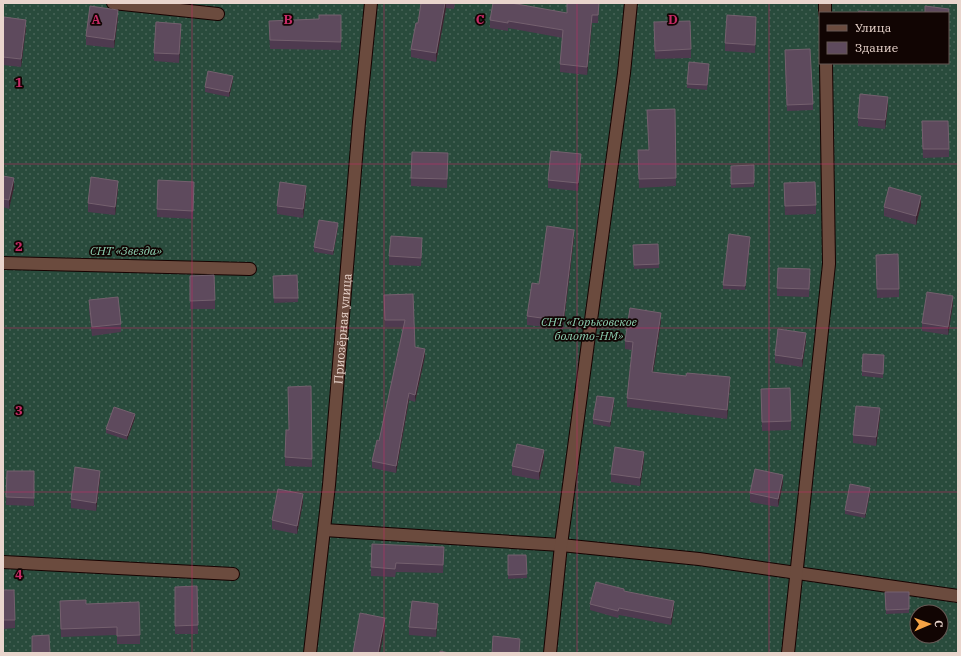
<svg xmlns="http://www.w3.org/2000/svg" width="961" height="656" viewBox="0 0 961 656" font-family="'IBM Plex Serif',serif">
  <defs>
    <pattern id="grass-dots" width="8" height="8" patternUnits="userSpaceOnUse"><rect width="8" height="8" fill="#294b3c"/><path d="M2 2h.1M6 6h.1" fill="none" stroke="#486457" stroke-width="1.8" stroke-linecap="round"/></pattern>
  </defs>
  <rect width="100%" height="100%" fill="#31160a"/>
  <path fill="url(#grass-dots)" fill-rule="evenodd" d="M3,3h955v650h-955zM820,13h128v50h-128zM917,612h24v24h-24z"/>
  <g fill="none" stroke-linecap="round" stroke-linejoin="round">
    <g stroke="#170200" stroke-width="14">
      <g id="minor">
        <path d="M113,3l105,11"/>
        <path d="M825,3v10"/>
        <path d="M3,263l247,6"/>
        <path d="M324,530l237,15 138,14 259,37"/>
        <path d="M3,562l230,12"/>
        <path id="s1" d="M310,653l19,-168 30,-363 12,-119"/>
        <path d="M550,653l11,-108 63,-472 7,-70"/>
        <path d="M788,653l41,-389 -3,-201"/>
      </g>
    </g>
    <use href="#minor" stroke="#6b4b3e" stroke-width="12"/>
  </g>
  <g fill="#4e3a4f">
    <path d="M421,3h34l-1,6 -8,-1 -10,54 -25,-5v-8l7,-26z"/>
    <path d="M567,3h32l-1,20h-6l-5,52 -27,-3v-8l3,-26 -55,-10v3l-18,-3v-8l77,-7z"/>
    <path d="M341,15v35l-71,-1 -1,-20z"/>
    <path d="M118,18l-4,30 -28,-3v-9z"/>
    <path d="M756,25l-1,28 -30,-2v-8z"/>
    <path d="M3,28h23l-5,39 -18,-2z"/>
    <path d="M654,30l37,19v9l-36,1z"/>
    <path d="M181,32l-2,31 -25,-2v-8z"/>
    <path d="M785,57l28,47v6l-26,1z"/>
    <path d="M709,68l-2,22 -20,-2v-4z"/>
    <path d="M233,80l-4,17 -24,-5v-5z"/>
    <path d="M888,105l-3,24 -27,-3v-8z"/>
    <path d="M675,109l1,77 -37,2 -1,-29 10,-9z"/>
    <path d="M922,130l27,19v8l-26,1z"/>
    <path d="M448,162l-1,26 -36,-2v-8z"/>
    <path d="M581,163l-3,28 -30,-3v-8z"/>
    <path d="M754,165v22l-23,1v-22z"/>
    <path d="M3,176l11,11 -5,22 -6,-2z"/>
    <path d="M118,189l-3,26 -27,-3v-9z"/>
    <path d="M194,190l-1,29 -36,-2v-8z"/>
    <path d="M784,192l32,13v9l-31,1z"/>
    <path d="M306,194l-3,24 -26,-4v-8z"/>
    <path d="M921,205l-5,20 -32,-9v-9z"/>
    <path d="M338,227l-5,28 -19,-3v-5z"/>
    <path d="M574,238l-11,91 -36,-4v-9l12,-32z"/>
    <path d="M750,241l-5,49 -22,-1v-4z"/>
    <path d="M658,244l1,24 -25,1 -1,-24z"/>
    <path d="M422,246l-1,20 -32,-1v-9z"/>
    <path d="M876,263l23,26v8l-22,1z"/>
    <path d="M297,275l1,27 -24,1 -1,-27z"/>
    <path d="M810,277l-1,20 -32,-1v-8z"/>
    <path d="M190,284l25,16v9h-25z"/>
    <path d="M413,294l2,53 10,9 -10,46 -6,-2 -13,73 -24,-5v-7l7,-20 24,-114h-18l-1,-32z"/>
    <path d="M89,300l32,24v8l-29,4 -3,-27z"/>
    <path d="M953,304l-5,31 -26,-4v-8z"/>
    <path d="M661,321l-8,51 77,13 -3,34 -100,-12v-9l5,-48 -7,-1v-8z"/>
    <path d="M806,341l-4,26 -27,-4v-8z"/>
    <path d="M884,355l-1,23 -21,-2v-5z"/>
    <path d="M311,386l1,81 -27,-1v-9l4,-27z"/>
    <path d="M761,397l30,24v9l-29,1z"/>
    <path d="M614,403l-4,24 -17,-3v-5z"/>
    <path d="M880,417l-4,29 -23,-3v-8z"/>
    <path d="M135,418l-8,22 -21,-7v-4z"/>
    <path d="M544,458l-5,22 -27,-5v-9z"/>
    <path d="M644,460l-4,26 -29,-4v-8z"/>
    <path d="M7,471h27v35l-28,-1z"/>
    <path d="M100,479l-4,32 -25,-3v-9z"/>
    <path d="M783,483l-5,24 -28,-5v-9z"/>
    <path d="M870,493l-5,25 -20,-4v-4z"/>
    <path d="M303,502l-6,32 -25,-5v-9z"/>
    <path d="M444,555l-1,18 -47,-1 -1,5 -24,-1v-9z"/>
    <path d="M508,555h18l1,23 -19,1z"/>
    <path d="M197,586l1,48h-23v-47z"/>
    <path d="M3,590l12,30v8l-12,1z"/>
    <path d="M624,592l50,16 -3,17 -52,-10 -1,3 -28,-8v-6z"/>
    <path d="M885,592h24v21l-23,1z"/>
    <path d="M86,604l54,31v9h-23v-9l-56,2 -1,-28z"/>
    <path d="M438,612l-2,25 -27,-2v-8z"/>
  </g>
  <g fill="#3b242e">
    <path d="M445,3h1v5l-10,54v-9z"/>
    <path d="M118,10v8l-4,30v-8z"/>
    <path d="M592,15v8l-5,52v-8z"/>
    <path d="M756,17v8l-1,28v-8z"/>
    <path d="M26,20v8l-5,39v-8z"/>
    <path d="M181,24v8l-2,31v-9z"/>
    <path d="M233,76v4l-4,17v-5z"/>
    <path d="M888,97v8l-3,24v-9z"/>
    <path d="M581,154v9l-3,28v-8z"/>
    <path d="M14,178v9l-5,22v-9z"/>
    <path d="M118,181v8l-3,26v-8z"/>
    <path d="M306,186v8l-3,24v-9z"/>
    <path d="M921,196v9l-5,20v-9z"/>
    <path d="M338,223v4l-5,28v-4z"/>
    <path d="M574,230v8l-11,91v-8z"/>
    <path d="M750,237v4l-5,49v-4z"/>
    <path d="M953,296v8l-5,31v-8z"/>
    <path d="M661,313v8l-9,59v-8z"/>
    <path d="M806,333v8l-4,26v-8z"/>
    <path d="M425,349v7l-10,46v-7z"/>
    <path d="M730,377v8l-3,34v-9z"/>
    <path d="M409,393v7l-13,73v-7z"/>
    <path d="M614,398v5l-4,24v-5z"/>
    <path d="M880,408v9l-4,29v-9z"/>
    <path d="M135,414v4l-8,22v-4z"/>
    <path d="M544,450v8l-5,22v-8z"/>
    <path d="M644,452v8l-4,26v-8z"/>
    <path d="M100,471v8l-4,32v-8z"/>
    <path d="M783,475v8l-5,24v-8z"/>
    <path d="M870,488v5l-5,25v-4z"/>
    <path d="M303,494v8l-6,32v-8z"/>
    <path d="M674,601v7l-3,17v-7z"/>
    <path d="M438,604v8l-2,25v-8z"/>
    <path d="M385,618v9l-5,26h-2z"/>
  </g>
  <g fill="#5e4a5d" stroke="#74606e">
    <path d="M421,3h24l-9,50 -25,-4 5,-26h2z"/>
    <path d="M493,3h18l56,10v-10h32l-1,12h-6l-5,52 -27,-3 3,-34 -55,-9v2l-18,-3z"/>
    <path d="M90,6l28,4 -4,30 -28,-4z"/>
    <path d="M925,6l24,3 -1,8v-4h-23z"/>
    <path d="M859,11l28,2h-29z"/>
    <path d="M319,15h22v27l-71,-2 -1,-19 50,-2z"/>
    <path d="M727,15l29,2 -1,28 -30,-2z"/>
    <path d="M4,17l22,3 -5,39 -18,-2v-29z"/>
    <path d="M690,21l1,28 -36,2 -1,-29z"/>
    <path d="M156,22l25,2 -2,30 -25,-1z"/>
    <path d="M810,49l3,55 -26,1 -2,-55z"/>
    <path d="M689,62l20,2 -2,21 -20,-1z"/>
    <path d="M208,71l25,5 -4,16 -24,-5z"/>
    <path d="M860,94l28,3 -3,23 -27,-2z"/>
    <path d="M675,109l1,69 -37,1 -1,-29h11l-2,-40z"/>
    <path d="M922,121h26l1,28h-26z"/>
    <path d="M551,151l30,3 -3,29 -30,-3z"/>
    <path d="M412,152l36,1 -1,26 -36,-1z"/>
    <path d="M754,165v18l-23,1v-18z"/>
    <path d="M3,176l11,2 -5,22 -6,-1z"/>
    <path d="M91,177l27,4 -3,26 -27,-4z"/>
    <path d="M158,180l36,2 -1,29 -36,-2z"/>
    <path d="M280,182l26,4 -3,23 -26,-3z"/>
    <path d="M815,182l1,23 -31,1 -1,-23z"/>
    <path d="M889,187l32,9 -5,20 -32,-9z"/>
    <path d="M319,220l19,3 -5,28 -19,-4z"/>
    <path d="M547,226l27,4 -11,91 -36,-5 5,-33 7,1z"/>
    <path d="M729,234l21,3 -5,49 -22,-1z"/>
    <path d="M391,236l31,2 -1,20 -32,-2z"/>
    <path d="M658,244l1,20 -25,1 -1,-20z"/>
    <path d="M898,254l1,35h-22l-1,-34z"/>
    <path d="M778,268l32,1 -1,20 -32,-1z"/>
    <path d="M214,275l1,25 -25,1v-25z"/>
    <path d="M297,275l1,23h-24l-1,-22z"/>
    <path d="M927,292l26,4 -5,31 -26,-4z"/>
    <path d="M413,294l2,53 10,2 -10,46 -6,-2 -13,73 -24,-5 5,-21 2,1 26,-121h-20l-1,-25z"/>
    <path d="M118,297l3,27 -29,3 -3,-27z"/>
    <path d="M630,308l31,5 -9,59 34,4 1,-3 43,4 -3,33 -100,-12 6,-56 -8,-1z"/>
    <path d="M778,329l28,4 -4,26 -27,-4z"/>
    <path d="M863,354l21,1 -1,19 -21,-3z"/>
    <path d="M311,386l1,73 -27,-2 1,-27h3l-1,-43z"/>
    <path d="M790,388l1,33 -29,1 -1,-33z"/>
    <path d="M597,396l17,2 -4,24 -17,-3z"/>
    <path d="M856,406l24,2 -4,29 -23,-2z"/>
    <path d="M114,407l21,7 -8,22 -21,-7z"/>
    <path d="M517,444l27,6 -5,22 -27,-6z"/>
    <path d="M615,447l29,5 -4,26 -29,-4z"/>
    <path d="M75,467l25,4 -4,32 -25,-4z"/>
    <path d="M755,469l28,6 -5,24 -28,-6z"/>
    <path d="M7,471h27v27l-28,-1z"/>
    <path d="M850,484l20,4 -5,26 -20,-4z"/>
    <path d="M278,489l25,5 -6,32 -25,-6z"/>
    <path d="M372,544l72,3 -1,18 -47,-2 -1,6 -24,-2z"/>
    <path d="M508,555h18l1,19 -19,1z"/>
    <path d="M596,582l28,7v2l50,10 -3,17 -52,-10 -1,3 -28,-7z"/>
    <path d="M197,586l1,39 -23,1v-39z"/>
    <path d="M3,590h11l1,30h-12z"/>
    <path d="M885,592h24v17l-23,1z"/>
    <path d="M86,600v4l53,-2 1,33 -23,1v-9l-56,2 -1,-28z"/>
    <path d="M412,601l26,3 -2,25 -27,-2z"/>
    <path d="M360,613l25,5 -7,35h-25z"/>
    <path d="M49,635l1,18h-18v-17z"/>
    <path d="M493,636l27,3 -1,14h-27z"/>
    <path d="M440,651l9,2h-9z"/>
  </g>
  <path fill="none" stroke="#c62b66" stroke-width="1" stroke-opacity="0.55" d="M192,3v650M384,3v650M577,3v650M769,3v650M3,164h955M3,328h955M3,492h955"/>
  <g text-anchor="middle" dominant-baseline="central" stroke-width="3.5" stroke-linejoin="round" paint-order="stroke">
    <g font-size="12" font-style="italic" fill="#8dd0b1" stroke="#110503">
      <text x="126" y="250">СНТ «Звезда»</text>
      <text x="589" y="321">СНТ «Горьковское<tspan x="589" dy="14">болото-НМ»</tspan></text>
    </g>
    <g font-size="12" fill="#e9d5cd" stroke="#110503">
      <text stroke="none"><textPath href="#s1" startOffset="326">Приозёрная улица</textPath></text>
    </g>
  </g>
  <g font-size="13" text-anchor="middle" font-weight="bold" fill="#c62b66" stroke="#110503" stroke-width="3.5" stroke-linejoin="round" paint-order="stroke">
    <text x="96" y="24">A</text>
    <text x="288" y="24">B</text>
    <text x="480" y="24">C</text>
    <text x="673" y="24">D</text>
    <text x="19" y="87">1</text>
    <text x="19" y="251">2</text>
    <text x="19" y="415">3</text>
    <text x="19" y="579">4</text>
  </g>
  <rect width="961" height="656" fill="none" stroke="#e9d5cd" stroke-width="8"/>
  <rect x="819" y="12" width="130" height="52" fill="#110503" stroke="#675854"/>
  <rect x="827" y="25" width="20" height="6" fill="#6b4b3e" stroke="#675854"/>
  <text x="855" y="32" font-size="12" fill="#e9d5cd">Улица</text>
  <rect x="827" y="42" width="20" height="12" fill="#5e4a5d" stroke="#675854"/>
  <text x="855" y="52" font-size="12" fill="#e9d5cd">Здание</text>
  <g transform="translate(929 624) rotate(88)"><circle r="19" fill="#110503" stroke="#675854"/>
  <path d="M0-3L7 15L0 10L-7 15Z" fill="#f5a345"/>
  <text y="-6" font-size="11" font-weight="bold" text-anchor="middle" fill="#e9d5cd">С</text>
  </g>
</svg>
